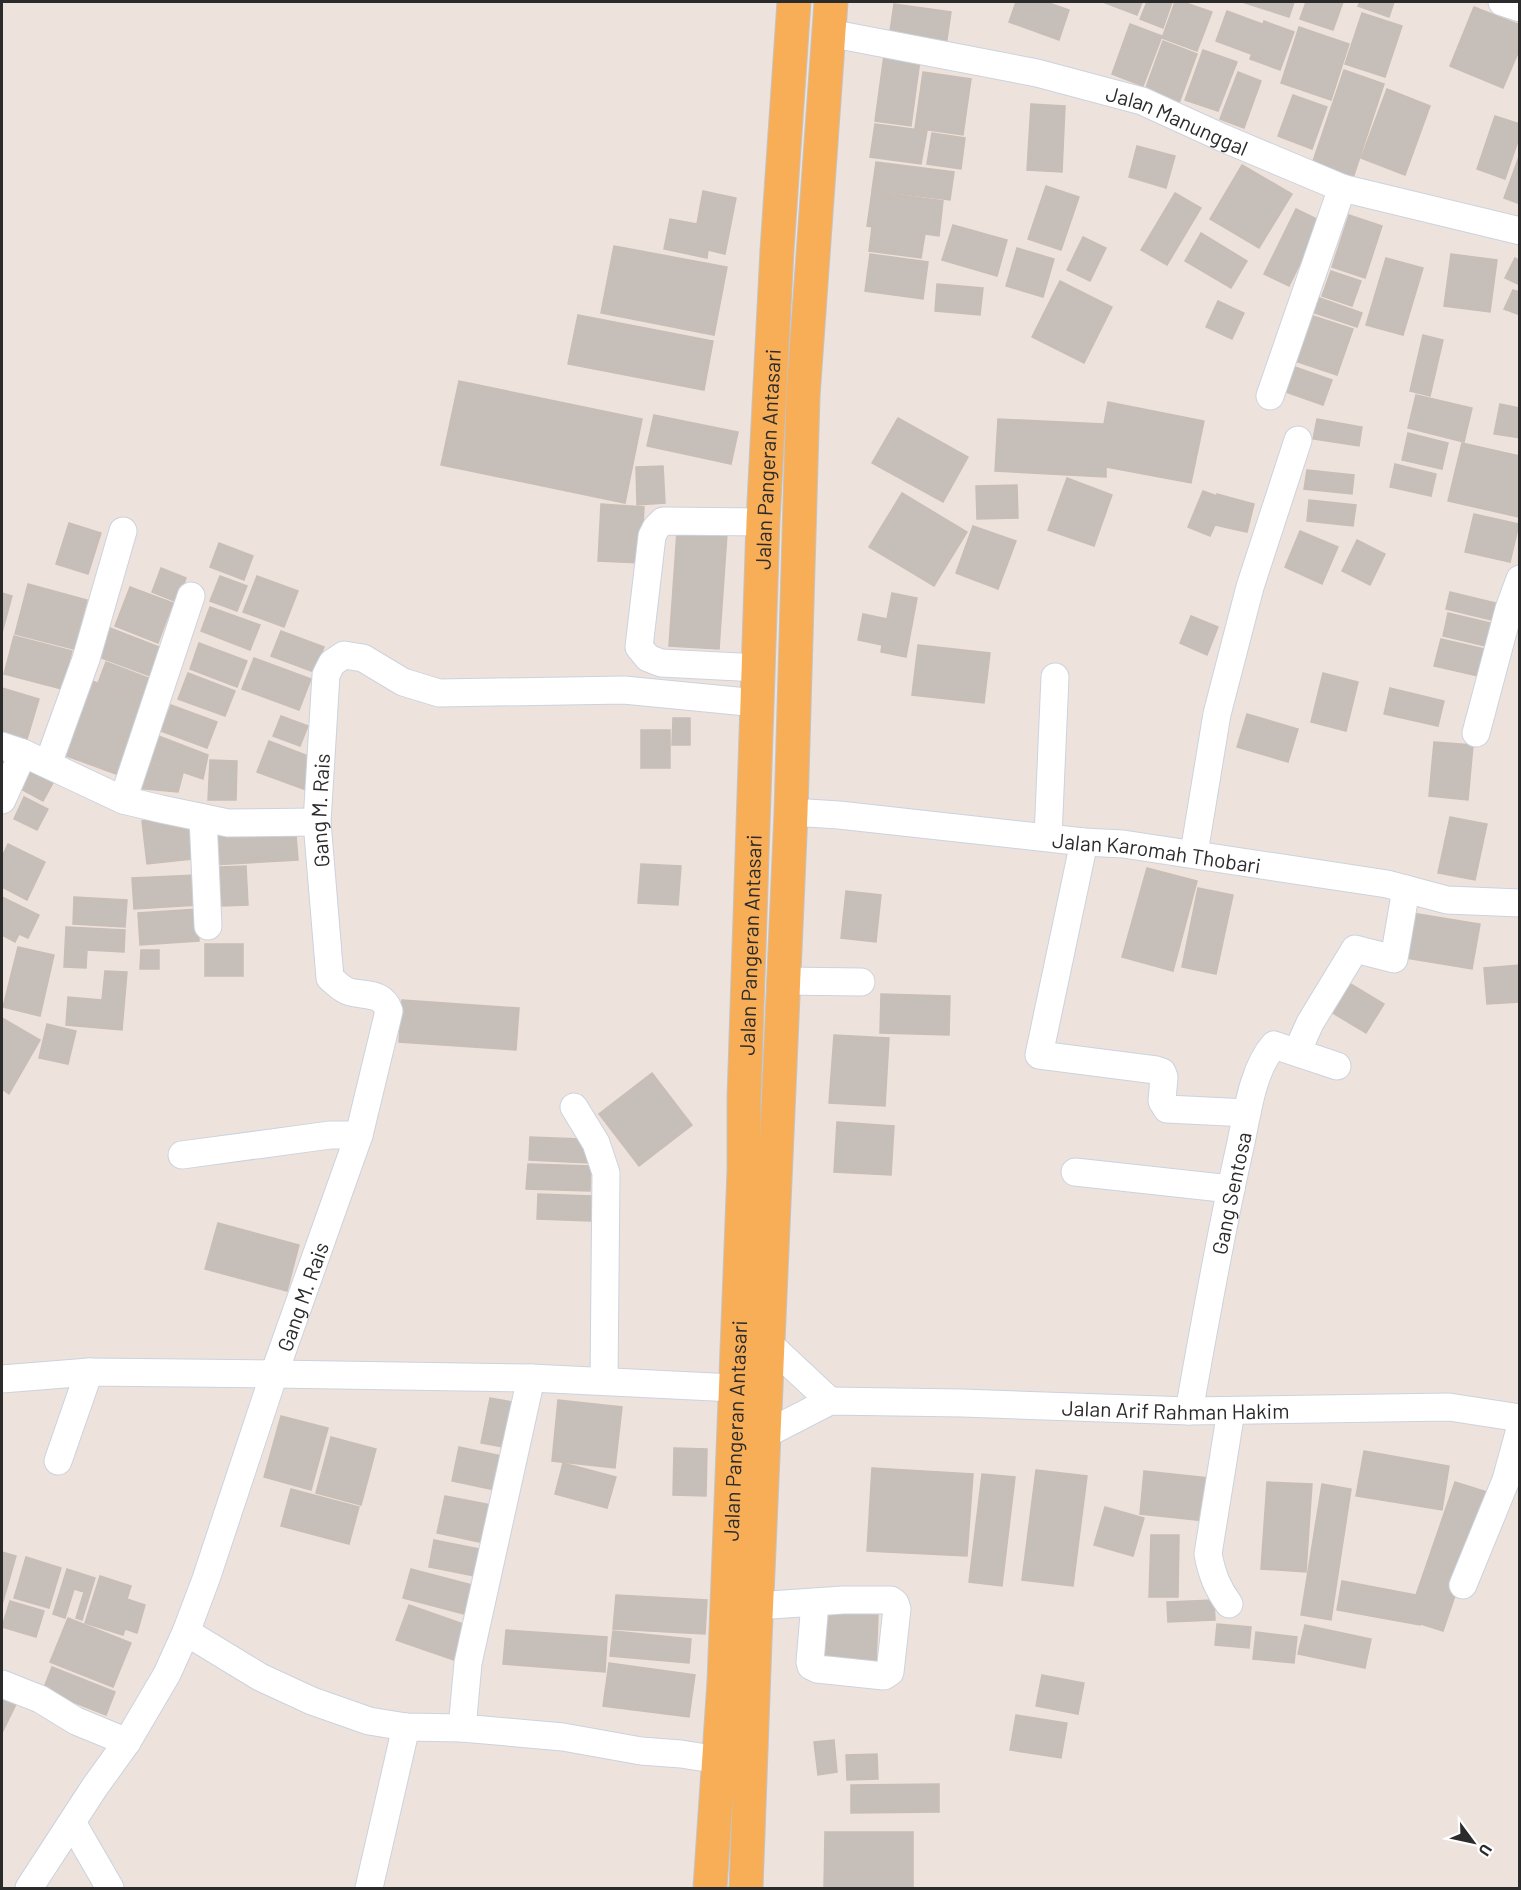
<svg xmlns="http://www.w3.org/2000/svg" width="1521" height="1890" viewBox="0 0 1521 1890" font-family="Barlow,sans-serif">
  <rect width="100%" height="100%" fill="#eee2dd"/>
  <g fill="#c6beb8" stroke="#c9beb6" stroke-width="1.5">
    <path d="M1016,2h30l23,8 -10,30 -50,-18z"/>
    <path d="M1103,2h39l-5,13z"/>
    <path d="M1147,2h25l-9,26 -23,-9z"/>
    <path d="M1175,2h8l29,10 -15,39 -35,-13z"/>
    <path d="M1242,2h52l-5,15z"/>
    <path d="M1306,2h37l-10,28 -33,-11z"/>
    <path d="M1360,2h34l-5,15 -31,-11z"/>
    <path d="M894,4l57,8 -5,34 -57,-8z"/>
    <path d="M1474,7l46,18v23l-17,40 -53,-22z"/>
    <path d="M1227,11l35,13 -11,30 -35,-13z"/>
    <path d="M1362,13l40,13 -17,51 -40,-13z"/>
    <path d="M1264,21l30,11 -14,38 -30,-11z"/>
    <path d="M1130,24l32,12 -19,50 -31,-12z"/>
    <path d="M1299,27l50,17 -18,56 -50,-17z"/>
    <path d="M1163,41l34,13 -18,49 -34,-13z"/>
    <path d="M1203,50l34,12 -19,49 -33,-11z"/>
    <path d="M884,55l36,5 -9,66 -36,-5z"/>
    <path d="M1344,70l40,14 -32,97 -41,-14z"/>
    <path d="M923,72l48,7 -8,56 -48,-7z"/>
    <path d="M1238,72l23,9 -17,47 -24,-9z"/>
    <path d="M1387,89l43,17 -25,69 -44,-17z"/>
    <path d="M1293,95l34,12 -15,42 -34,-13z"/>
    <path d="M1031,104l34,2 -3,66 -35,-2z"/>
    <path d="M1495,116l25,8v11l-15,44 -28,-10z"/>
    <path d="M875,124l52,7 -6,33 -51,-7z"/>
    <path d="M932,133l33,5 -4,31 -34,-5z"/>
    <path d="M1137,146l38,10 -9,32 -37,-11z"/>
    <path d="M1520,154v50l-16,-6z"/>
    <path d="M876,162l78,10 -4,28 -78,-10z"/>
    <path d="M1242,165l50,29 -33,54 -49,-29z"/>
    <path d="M1046,186l33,11 -18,53 -33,-11z"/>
    <path d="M703,191l33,7 -11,56 -17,-4 -1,8 -43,-9 6,-30 27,5z"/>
    <path d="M872,191l71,10 -4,35 -72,-10z"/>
    <path d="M1175,193l26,15 -34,57 -26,-15z"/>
    <path d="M1296,209l25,12 -32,65 -25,-12z"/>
    <path d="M1349,215l33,11 -17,52 -33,-11z"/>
    <path d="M953,225l54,15 -10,36 -55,-16z"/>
    <path d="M872,227l53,7 -4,24 -52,-7z"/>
    <path d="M1201,233l46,28 -16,27 -46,-27z"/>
    <path d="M1083,237l23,11 -16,33 -23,-11z"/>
    <path d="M614,246l113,21 -13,68 -113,-22z"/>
    <path d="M1017,248l37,11 -11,38 -37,-11z"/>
    <path d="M870,254l58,8 -5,37 -58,-8z"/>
    <path d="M1451,254l46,6 -7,52 -46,-6z"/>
    <path d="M1386,258l37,10 -20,67 -37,-10z"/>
    <path d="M1515,258l5,3v24l-15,-7z"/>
    <path d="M1331,271l30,10 -9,25 -30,-10z"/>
    <path d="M1060,281l52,26 -28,56 -52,-26z"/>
    <path d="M937,284l46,4 -3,27 -45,-4z"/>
    <path d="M1513,290l7,2v23l-16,-6z"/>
    <path d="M1314,296l48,17 -5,14 -48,-16z"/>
    <path d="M1218,301l26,12 -12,26 -26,-12z"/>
    <path d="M1307,314l46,15 -16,46 -45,-15z"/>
    <path d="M578,315l135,26 -9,49 -136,-26z"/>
    <path d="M1423,335l20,5 -13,56 -20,-5z"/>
    <path d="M1292,366l40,14 -9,25 -40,-14z"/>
    <path d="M459,381l183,38 -17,84 -184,-38z"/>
    <path d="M1416,395l56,13 -8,34 -56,-14z"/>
    <path d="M1108,402l96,19 -13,62 -85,-16v10l-111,-6 3,-52 106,5z"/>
    <path d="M1500,404l20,4v30l-26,-4z"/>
    <path d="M654,415l84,17 -7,32 -84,-18z"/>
    <path d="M898,418l70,39 -25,45 -71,-39z"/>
    <path d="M1317,419l45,8 -3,19 -46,-7z"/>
    <path d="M1408,433l40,10 -6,26 -40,-9z"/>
    <path d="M1462,443l58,13 -1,61 -71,-16z"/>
    <path d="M1395,464l41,10 -5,22 -41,-9z"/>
    <path d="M663,466l2,37 -28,2 -1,-38z"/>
    <path d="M1307,470l47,5 -2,19 -48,-5z"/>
    <path d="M1067,478l45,17 -18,51 -46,-16z"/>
    <path d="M1017,485l1,33 -41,1 -1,-33z"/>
    <path d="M1203,491l14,5v-2l37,10 -7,28 -32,-7 -5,11 -22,-9z"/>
    <path d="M902,493l65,39 -33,54 -65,-39z"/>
    <path d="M1309,500l47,5 -3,21 -46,-5z"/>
    <path d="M601,504l43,3 -3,56 -43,-2z"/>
    <path d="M1474,514l45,10 -9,38 -45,-10z"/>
    <path d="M69,523l32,10 -13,41 -32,-10z"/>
    <path d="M973,526l43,15 -18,48 -42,-16z"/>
    <path d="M677,531l50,3 -8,115 -50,-3z"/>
    <path d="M1300,531l38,16 -16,37 -37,-17z"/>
    <path d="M1357,540l28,14 -15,31 -28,-14z"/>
    <path d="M219,543l34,13 -9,24 -34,-13z"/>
    <path d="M161,568l25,10 -9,24 -25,-10z"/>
    <path d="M220,576l27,10 -10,25 -27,-10z"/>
    <path d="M257,576l41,15 -14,36 -41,-15z"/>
    <path d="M28,584l59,16 -13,49 -59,-15z"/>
    <path d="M130,587l43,16 -15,40 -43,-17z"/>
    <path d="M1450,592l50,12 -4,17 -50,-12z"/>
    <path d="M2,593l10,3 -10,37z"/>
    <path d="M892,593l25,5 -11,59 -25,-5 1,-7 -24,-5 5,-26 24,5z"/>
    <path d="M210,607l50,18 -10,25 -49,-19z"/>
    <path d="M1448,613l51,12 -5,23 -51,-12z"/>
    <path d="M1191,616l27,11 -11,28 -27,-12z"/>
    <path d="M110,628l54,21 -11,28 -54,-20z"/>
    <path d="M281,631l43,16 -10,25 -43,-16z"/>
    <path d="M14,636l58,15 -10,38 -58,-15z"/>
    <path d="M1441,639l48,11 -6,27 -49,-11z"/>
    <path d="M199,643l48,18 -10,26 -47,-18z"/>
    <path d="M918,645l72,8 -6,50 -72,-8z"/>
    <path d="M254,658l57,21 -12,31 -57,-21z"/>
    <path d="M106,662l50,19 -8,20 -50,-18z"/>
    <path d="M188,673l47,18 -10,25 -47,-17z"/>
    <path d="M1323,673l35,9 -12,49 -35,-9z"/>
    <path d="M92,681l54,20 -15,40 -54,-20z"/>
    <path d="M2,688l37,11 -12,40 -25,-8z"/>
    <path d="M1390,688l54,13 -6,25 -54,-12z"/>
    <path d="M171,705l46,17 -10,26 -46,-17z"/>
    <path d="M1247,714l51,15 -10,33 -51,-15z"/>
    <path d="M281,716l27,10 -8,20 -27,-10z"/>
    <path d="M673,718h17v27h-18z"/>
    <path d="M77,721l52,20 -13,33 -52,-19z"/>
    <rect x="641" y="730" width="29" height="38"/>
    <path d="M156,735l52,20 -5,24 -56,-19z"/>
    <path d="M269,741l52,20 -12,30 -52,-19z"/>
    <path d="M1434,742l39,3 -5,55 -39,-4z"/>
    <path d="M139,759l44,14 -5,19 -43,-4z"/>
    <path d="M210,760l27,1 -1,39h-28z"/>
    <path d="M28,768l26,13 -11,20 -24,-13z"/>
    <path d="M24,797l24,12 -11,21 -23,-11z"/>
    <path d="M187,815l5,44 -45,5 -5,-43z"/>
    <path d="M1450,817l37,7 -12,56 -37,-7z"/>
    <path d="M295,822l3,38 -86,5 -2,-37z"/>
    <path d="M8,844l37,18 -18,38 -25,-13v-30z"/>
    <path d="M641,864l40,2 -3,39 -40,-2z"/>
    <path d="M246,866l2,39 -27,1 -1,-39z"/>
    <path d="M1147,868l50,13 -24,90 -51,-14z"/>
    <path d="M196,875l2,30 -64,4 -2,-31z"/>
    <path d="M1198,888l35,7 -17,79 -34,-7z"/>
    <path d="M846,891l35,4 -5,47 -35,-4z"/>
    <path d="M2,897l37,18 -11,23 -9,-4 -4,8 -13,-7z"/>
    <path d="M74,897l53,3 -2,27 -52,-3z"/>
    <path d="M198,909l1,32 -59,4 -2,-32z"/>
    <path d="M1412,913l68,11 -8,45 -67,-11z"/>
    <path d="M66,927l59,3 -1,22 -37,-2 -1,18 -22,-1z"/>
    <rect x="205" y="944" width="38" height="32"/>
    <path d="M18,947l36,8 -14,61 -37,-9z"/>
    <path d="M141,950h18v19h-19z"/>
    <path d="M1520,965v37l-33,2 -3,-36z"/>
    <path d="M105,971l22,1 -5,58 -56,-5 2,-28 34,3z"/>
    <path d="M1349,983l35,21 -18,29 -35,-21z"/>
    <path d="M881,994l69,2 -1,39 -69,-2z"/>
    <path d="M402,1000l117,8 -3,42 -117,-8z"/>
    <path d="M2,1018l38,22 -31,54 -7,-5z"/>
    <path d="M47,1024l29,7 -8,33 -29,-6z"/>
    <path d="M834,1035l55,3 -4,68 -56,-3z"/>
    <path d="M652,1073l40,52 -53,41 -40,-52z"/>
    <path d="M837,1122l57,4 -3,49 -57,-3z"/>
    <path d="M530,1137l51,2 8,24 -60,-3z"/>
    <path d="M528,1164l63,2 -1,25 -64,-2z"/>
    <path d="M538,1194l54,2 -1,25 -54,-2z"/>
    <path d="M218,1223l81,22 -12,46 -82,-22z"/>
    <path d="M490,1398l33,6 -8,45 -34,-6z"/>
    <path d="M558,1400l64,7 -7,61 -63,-7z"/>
    <path d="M281,1416l47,12 -17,62 -47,-13z"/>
    <path d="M331,1437l45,12 -15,56 -45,-12z"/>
    <path d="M459,1447l48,10 -7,34 -48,-10z"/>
    <path d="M674,1448l33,1 -1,47 -33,-1z"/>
    <path d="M1364,1451l85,15 -7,44 -86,-14z"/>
    <path d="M563,1463l53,14 -9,31 -52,-14z"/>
    <path d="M872,1468l101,6 -6,82 -100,-5z"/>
    <path d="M1036,1470l51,6 -14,110 -51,-6z"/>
    <path d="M1144,1471l65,7 -4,43 -65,-7z"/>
    <path d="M982,1474l33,3 -13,109 -33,-4z"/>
    <path d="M1267,1482l45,2 -6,88 -45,-3z"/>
    <path d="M1455,1482l35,11 -47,138 -22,-7 -1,1 -83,-15 5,-29 74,14z"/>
    <path d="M1322,1484l29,5 -20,131 -30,-5z"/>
    <path d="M291,1489l68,18 -10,37 -68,-18z"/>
    <path d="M445,1496l52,10 -8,38 -52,-11z"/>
    <path d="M1105,1507l39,11 -11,38 -39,-11z"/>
    <path d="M1151,1535h28l-1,62h-29z"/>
    <path d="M434,1540l51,10 -5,27 -51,-10z"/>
    <path d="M2,1552l14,4 -14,49z"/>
    <path d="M26,1557l35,11 -12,40 -35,-10z"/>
    <path d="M67,1569l28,9 -13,42 -6,-2 8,-26 -10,-3 -9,29 -12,-4z"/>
    <path d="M411,1569l65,17 -8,29 -65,-17z"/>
    <path d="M100,1576l31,10 -4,13 18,6 -8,28 -12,-4 -2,6 -38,-12z"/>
    <path d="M616,1595l91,5 -2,34 -92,-5z"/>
    <path d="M1214,1600l1,20 -47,2 -1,-20z"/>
    <path d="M10,1601l34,10 -8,26 -34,-10z"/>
    <path d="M409,1605l57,20 -12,35 -58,-20z"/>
    <path d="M826,1614l52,1 -2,49 -52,-1z"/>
    <path d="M68,1618l63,25 -18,44 -63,-25z"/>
    <path d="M1217,1624l34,3 -2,21 -34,-3z"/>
    <path d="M1305,1625l66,14 -6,29 -67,-14z"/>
    <path d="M506,1630l101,7 -2,35 -102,-8z"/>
    <path d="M613,1631l78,8 -2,24 -79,-7z"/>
    <path d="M1256,1632l41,5 -3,26 -41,-4z"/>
    <path d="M609,1663l86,12 -6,42 -86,-11z"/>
    <path d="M52,1667l63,25 -9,23 -63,-25z"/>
    <path d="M1042,1675l42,8 -6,31 -42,-8z"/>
    <path d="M2,1690l17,8 -17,35z"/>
    <path d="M1016,1715l51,8 -6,35 -51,-8z"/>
    <path d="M834,1740l3,32 -19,3 -4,-33z"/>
    <path d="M877,1754l1,25 -31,1 -1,-25z"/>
    <path d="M939,1784v28l-88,1v-28z"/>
    <path d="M825,1832h88v56h-89z"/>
  </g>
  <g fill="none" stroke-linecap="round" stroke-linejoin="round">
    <g stroke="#cbd3de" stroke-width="29">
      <g id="minor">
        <path d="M1502,2l18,6"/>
        <path id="s1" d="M829,33l208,40 105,28 81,37 119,50 178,43"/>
        <path d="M1270,396l72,-208"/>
        <path d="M759,668l-98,-5 -13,-5 -9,-11 13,-111 4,-8 7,-7 100,1"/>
        <path d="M1476,733l33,-124 11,-30"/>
        <path d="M2,746l21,7 -21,47"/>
        <path d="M23,753l100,47 38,9 67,14 89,-1"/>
        <path d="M48,764l38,-105 37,-128"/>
        <path d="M123,800l68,-204"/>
        <path id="s2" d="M791,812l48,3 245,27 39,2 264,40 60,16 73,3"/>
        <path d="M203,818l5,108"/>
        <path d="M1048,837l7,-160"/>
        <path d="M1084,842l-45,213 117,15 6,2 2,5 -2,24 5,8 80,4"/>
        <path d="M1194,853l23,-139 33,-127 48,-147"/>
        <path d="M784,981l77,1"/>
        <path d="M1297,1052l13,-29 45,-74 39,10 12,-70"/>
        <path d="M574,1107l22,36 10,30 -2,208"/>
        <path d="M182,1155l148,-20h29"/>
        <path d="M1075,1172l156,17"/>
        <path d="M769,1344l61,57"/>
        <path d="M2,1379l87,-7 185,2 257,4 203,10"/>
        <path id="s3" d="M1189,1411c16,-88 31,-176 51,-264 7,-32 12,-77 34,-102l63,21"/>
        <path id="s4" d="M764,1435l66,-34 132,2 227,8 260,-4 71,11"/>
        <path d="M58,1461l31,-89"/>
        <path d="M1463,1585l43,-105 14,-51"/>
        <path d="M1229,1604c-12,-16 -17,-30 -21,-50l23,-143"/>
        <path d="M757,1606l86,-6h48l4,3 2,6 -7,63 -6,4 -67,-7 -6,-3 -1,-4 5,-59"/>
        <path d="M186,1632l74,45 52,24 57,20 37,6 56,1 101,9 78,14 40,3 38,6"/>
        <path d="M2,1684l38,15 36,22 51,21"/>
        <path d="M462,1728l6,-65 63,-285"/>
        <path d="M73,1824l37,64"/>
        <path id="s5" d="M29,1888l65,-100 33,-46 40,-68 19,-42 20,-53 68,-205 85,-239 30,-124c-6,-19 -23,-15 -39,-19 -8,-2 -14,-9 -20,-14l-13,-156 9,-147 6,-12 12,-8 19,3 40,24 36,11 185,-3 133,13"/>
        <path d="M369,1888l37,-161"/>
      </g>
    </g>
    <g stroke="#c4c4c4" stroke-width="35">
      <g id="major">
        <path id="s6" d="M710,1888l14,-206 20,-511v-72l19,-577 14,-272 17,-248"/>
        <path d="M746,1888l9,-247 36,-829 12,-416 28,-394"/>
      </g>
    </g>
    <use href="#minor" stroke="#fff" stroke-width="27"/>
    <use href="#major" stroke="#f8ad57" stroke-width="33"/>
  </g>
  <g text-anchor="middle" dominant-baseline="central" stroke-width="6" stroke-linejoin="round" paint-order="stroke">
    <g font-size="21" fill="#2b2b2b" stroke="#fff">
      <text stroke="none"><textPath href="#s1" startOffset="360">Jalan Manunggal</textPath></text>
      <text stroke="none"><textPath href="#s6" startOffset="1430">Jalan Pangeran Antasari</textPath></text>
      <text stroke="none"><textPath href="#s5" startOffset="1194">Gang M. Rais</textPath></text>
      <text stroke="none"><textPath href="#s2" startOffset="368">Jalan Karomah Thobari</textPath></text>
      <text stroke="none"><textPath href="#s6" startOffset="944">Jalan Pangeran Antasari</textPath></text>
      <text stroke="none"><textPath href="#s3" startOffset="222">Gang Sentosa</textPath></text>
      <text stroke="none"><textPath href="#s5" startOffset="656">Gang M. Rais</textPath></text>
      <text stroke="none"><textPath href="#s4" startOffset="420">Jalan Arif Rahman Hakim</textPath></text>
      <text stroke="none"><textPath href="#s6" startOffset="458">Jalan Pangeran Antasari</textPath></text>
    </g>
  </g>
  <rect width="1521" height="1890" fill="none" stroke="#2b2b2b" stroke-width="6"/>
  <g transform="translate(1473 1842) rotate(123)" stroke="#ffffff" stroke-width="4.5" paint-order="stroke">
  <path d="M0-4.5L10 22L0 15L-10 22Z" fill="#2b2b2b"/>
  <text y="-9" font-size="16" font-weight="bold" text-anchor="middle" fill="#2b2b2b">U</text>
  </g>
</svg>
